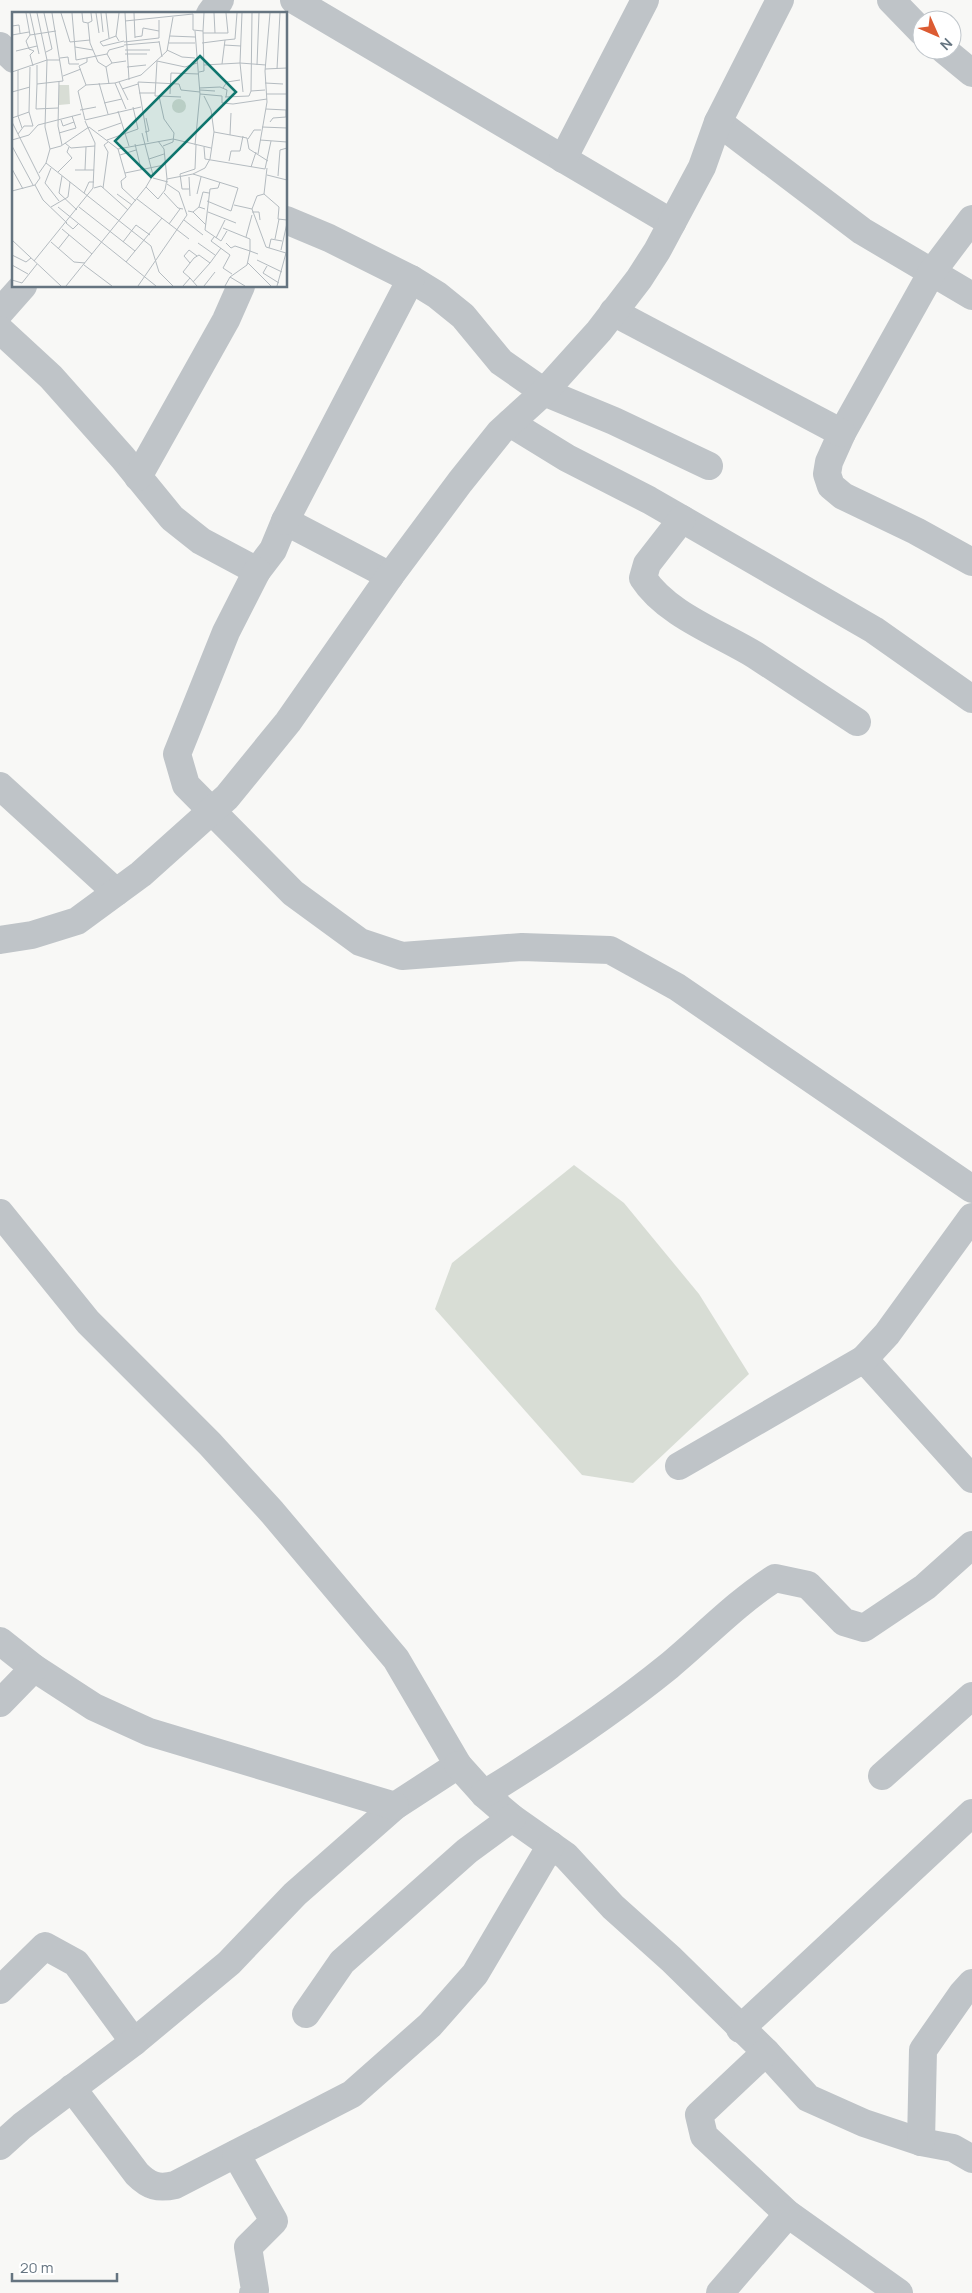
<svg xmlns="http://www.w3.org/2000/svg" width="972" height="2293" viewBox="0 0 972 2293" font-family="Manrope,sans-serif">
  <rect width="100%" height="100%" fill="#f8f8f6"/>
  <path fill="#d8ddd5" d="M574,1165l50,38 75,91 50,80 -116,109 -51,-8 -147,-166 17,-46z"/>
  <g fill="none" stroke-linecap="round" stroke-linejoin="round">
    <g stroke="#bfc4c8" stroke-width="28">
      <path d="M294,0l378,223"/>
      <path d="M891,0l31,32"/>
      <path d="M210,14l10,-14"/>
      <path d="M0,46l14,13"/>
      <path d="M944,50l28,23"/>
      <path d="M718,122l144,109 110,65"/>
      <path d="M563,159l82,-159"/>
      <path d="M972,219l-40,53 -90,161 -13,29 -2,12 4,12 12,10 73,35 56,31"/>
      <path d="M286,220l43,18 82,41 26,16 26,21 38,46 43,30 70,29 95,45"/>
      <path d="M0,312l23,-26"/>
      <path d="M613,312l229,121"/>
      <path d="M0,330l51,47 72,81 49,60 29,23 56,30 16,-21 12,-29 105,55"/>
      <path d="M510,423l57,35 82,42 225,130 98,69"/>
      <path d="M138,477l88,-157 15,-34"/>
      <path d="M682,519l-35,45 -4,14c23,36 76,55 112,77 34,22 68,45 102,67"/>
      <path d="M285,521l126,-242"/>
      <path d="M257,571l-31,61 -49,122 9,31 107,108 67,49 42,14 120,-9 88,3 67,37 295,202"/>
      <path d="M0,786l116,106"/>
      <path d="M0,940l32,-5 45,-14 64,-47 86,-77 61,-75 102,-146 70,-94 40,-50 44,-40 55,-61 40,-52 18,-28 45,-84 16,-45 62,-122"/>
      <path d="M0,1213l88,109 122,122 62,68 124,147 62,106 -63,41 -100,88 -66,69 -95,79 -58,-79 -31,-17 -45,44"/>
      <path d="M864,1359l108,120"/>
      <path d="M679,1466l185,-107 23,-25 85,-117"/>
      <path d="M0,1641l34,27 60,39 55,25 246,74"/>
      <path d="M0,1703l34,-35"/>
      <path d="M458,1765l26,29 28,24 54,38 47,51 58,52 95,93 42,46 56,25 57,19 32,6 19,11"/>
      <path d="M882,1776l90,-80"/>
      <path d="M484,1794c64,-39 127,-81 185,-128 36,-30 67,-63 106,-88l33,7 36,37 20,6 61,-41 47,-42"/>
      <path d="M306,2014l36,-52 125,-111 45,-33"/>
      <path d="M740,2029l232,-216"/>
      <path d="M766,2052l-67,63 5,21 84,78 111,79"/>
      <path d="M72,2088l65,86c12,12 21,15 38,11l177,-91 78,-69 45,-51 76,-129"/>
      <path d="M921,2142l2,-92 39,-56 10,-11"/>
      <path d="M0,2146l22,-20 112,-84"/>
      <path d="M236,2154l38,67 -26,26 7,43 -2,3"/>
      <path d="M720,2293l68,-79"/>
    </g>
  </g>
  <g transform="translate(12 12)">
    <rect width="275" height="275" fill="#f8f8f6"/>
    <path d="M47,73h10l1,19 -11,1zM160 94a7 7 0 1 1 14 0a7 7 0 1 1-14 0Z" fill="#d8ddd5"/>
    <path fill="none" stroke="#b4bbc0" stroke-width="1" d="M14,1l4,22 26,-4M18,1l9,41M25,1l10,47 -2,67 5,22M32,1l8,36 -6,3M40,1l11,68 -26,3 -1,25 22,-1M49,1l9,29 20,-2M60,1l4,47 31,-6 2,-4 15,-4M70,1l1,9 5,1 4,-2 -1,-8M84,1l3,20M89,1l2,19M94,1l3,25M113,1l4,67M122,1l1,25M202,1l1,20M225,1l-2,26 -10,1 -3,24 18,-1 3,29M230,1l-2,50 26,2M240,1l-1,78 14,-1M113,9l68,-7v16l10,1 1,40 -5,1M76,11l2,20 8,19 8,5M0,14l7,-1 1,8M183,19l5,63M191,19l1,-18M191,21h25l-2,-20M0,23l17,-3M18,23l-4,6 3,8 5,2 -4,4 3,11M104,24l3,-23M158,24l25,1M123,25l7,-1 1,-8 16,3M107,29l-3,-5 -16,6 3,4 21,-5M147,29l3,16M112,30l35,-4v-18M157,31h26M190,31l23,-3M112,33l35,-3M212,33l17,1M63,35l18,3M113,38h25M155,38l15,7 13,1M4,39l21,-5M95,42l5,9 14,-2M113,42h22M48,46l8,-1 1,7h10M192,53l18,-1M245,53l2,-52M18,55l-1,45 4,14M115,55l19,-2M253,57l22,-1M265,57l3,-56M6,58v46l4,12M0,60l35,-12h13M51,64l18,-7M47,69l-1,45 4,19M107,70l9,18M126,70l41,2 2,6 19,2M126,70l10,60M87,71l9,31M103,71l11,26M253,71l18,1M25,72v-19M97,72l-3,-17 6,-4M74,73l-7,-19 8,-4v-4M187,76l21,-1 7,3 -1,7M211,76l4,-6 13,-2M110,77l16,-5M188,78l15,1M0,80l18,-5M127,81h16M158,82l1,-21 28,1M255,82h20M147,84l22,1M192,84l7,14 3,22M213,85l24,-1 2,-5M92,91l18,-4M129,95l-56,13 -7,-29 8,-6 29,-2 26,-8 26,-24 6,-34M254,97l20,1v7l-13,1 -3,4M68,98l16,-3M106,99l11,35M0,106l17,-6M49,108l2,6 11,-4M0,110l28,56 -5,7 -23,6M250,115l25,1M86,119l23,-8M133,120l4,-1 -3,-13M47,121l17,-5 -4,-12M130,121l11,42 -7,12M6,122l6,-8h9M218,123l1,-22M236,127l6,-9h7M0,128l17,-5 9,-10 43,-11M95,128l31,-11 -5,-22M248,128l27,2M146,129l6,8 3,30M53,131l6,5 24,-2M123,132l6,25M183,133l5,-51 22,2v7l11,1 34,-5M0,134l21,39M151,134l10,-4 1,-9 -10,-14 -5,-23h-4l2,-35 28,6 12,-4M192,135l1,12 60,10 6,-28M106,137l8,28 -5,4 1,7 14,13M246,142l9,-52 -2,-31 5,-58M108,143l16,-5M137,147l15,-5M217,149l2,-10h9l3,-15M34,151l105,83 8,26 14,14M239,155l5,-15M39,156l-6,15 14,18M0,157l11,20M63,158h19M73,158l1,-23M46,160l14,-14 -5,-6 2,-5M27,161l7,-10 4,-14 11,-3 28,-19 29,22 55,-10 38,9M113,161l39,-8M181,162l12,-6 5,-9 4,-27 33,6 2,11 19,12M255,163l20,5M50,164l-3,17 18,17M266,164l2,-26 7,-2M177,165l1,19M141,166l15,4M208,170l-2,6 -8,1 -5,41 16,11 6,-10M23,173l8,15 24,23M82,176l7,-2 27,24M91,176l5,-36 -4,-7 4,-3M177,177h-7l-2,-15 15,-5 1,-24M72,181l5,-11h5M152,181l14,15 5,1M105,182l15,11M185,182l4,-17M252,182l15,13 -1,12 9,1M125,187l52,40M222,193l18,4 5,-13 7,-2 3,-26M39,195l17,-10 2,-15M46,195l98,79M67,195l56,44M187,195l4,-15 6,1M240,197l14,38 20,6 -9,33M176,199l5,1 6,-5 6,2M181,200l13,13M196,200l28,11M240,200h7l1,8M172,208l19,15M54,211l7,6 5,-5M157,212l11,-15M211,216l27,11v12l8,3M50,217l30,25M202,225l-3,4 19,14 -7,13 9,6M234,225l6,-22M204,226l9,-18M263,227l4,-20M0,228l49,46M39,230l23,20 11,1M111,230l13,-17 14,10M186,231l17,12M214,231l5,5 4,-2 15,5M257,236l2,-9 11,2M46,237l11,-14M269,238l6,-27M0,243l14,7 5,-4M245,248l25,12M22,249l59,-73 2,-45 -10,-22M114,250l36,-44M178,251l-6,-7 5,-6 8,6M236,251l23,23M0,253l16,9M72,253l28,21M255,254l-4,7 16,10M218,265l17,-12 3,-14M178,266l-7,-6 11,-14 5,-3 11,8 11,-15M0,268l10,3 15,-19M181,270l17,-19M54,274l80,-99 12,12 7,-9 2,-11 26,-5 45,14 -7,23 -24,-10M126,274l49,-71 -8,-23 -12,-8M171,274l7,-8 7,8M192,274l11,-14M213,274l5,-9 15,9"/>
    <path fill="#0f766e" fill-opacity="0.15" stroke="#0f766e" stroke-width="2.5" d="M188,44l36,36 -85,85 -36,-36z"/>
    <rect width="275" height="275" fill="none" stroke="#657480" stroke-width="2.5"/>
  </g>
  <g transform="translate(937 35) rotate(135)"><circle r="24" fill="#ffffff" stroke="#c1c7cc"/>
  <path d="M0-4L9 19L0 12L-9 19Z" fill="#dc5b32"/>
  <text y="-8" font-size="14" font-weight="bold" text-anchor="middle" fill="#657480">N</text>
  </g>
  <path d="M12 2273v8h105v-8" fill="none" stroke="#657480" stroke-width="2.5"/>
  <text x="20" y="2273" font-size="15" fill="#657480" stroke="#ffffff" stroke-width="4" paint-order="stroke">20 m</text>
</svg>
